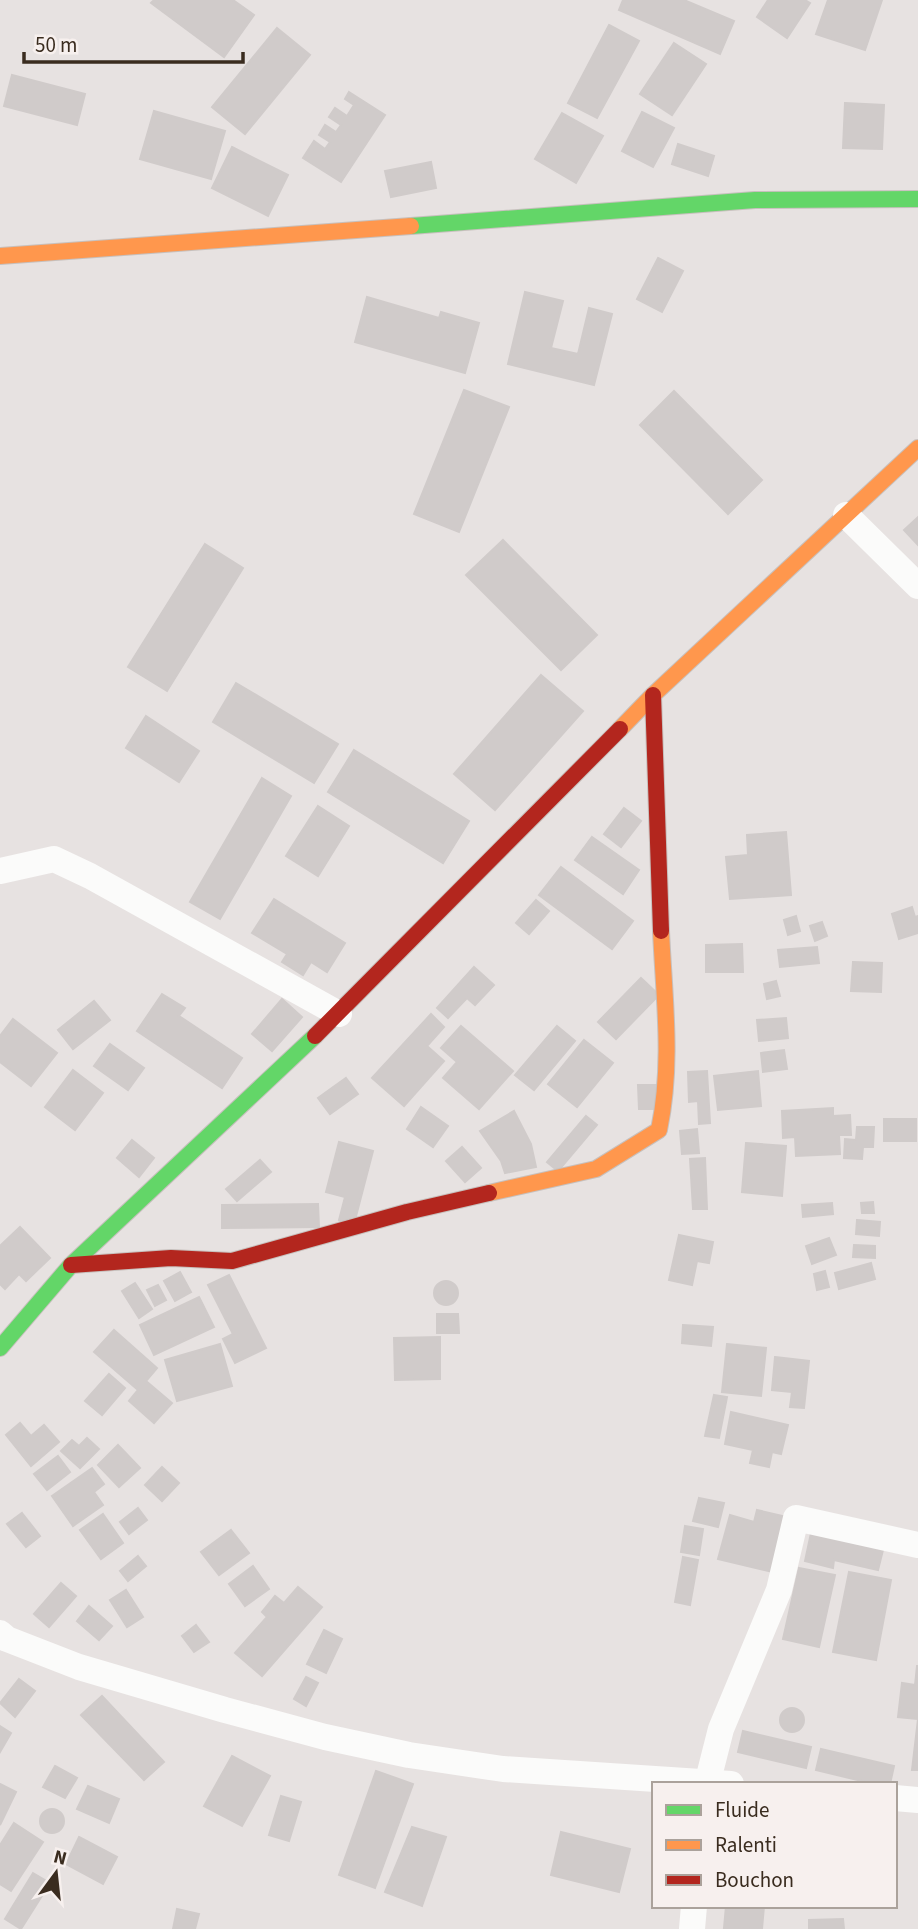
<svg xmlns="http://www.w3.org/2000/svg" width="918" height="1929" viewBox="0 0 918 1929" font-family="'Source Sans 3',sans-serif">
  <rect width="100%" height="100%" fill="#e7e2e1"/>
  <g fill="#d0cbca" stroke="#d0cbca" stroke-width="2">
    <path d="M154,0h79l21,15 -30,42 -73,-54z"/>
    <path d="M623,0h61l50,21 -14,33 -101,-44z"/>
    <path d="M768,0h37l5,3 -23,35 -30,-21z"/>
    <path d="M828,0h54l-17,50 -49,-16z"/>
    <path d="M609,25l30,16 -42,77 -29,-15z"/>
    <path d="M277,28l33,27 -65,79 -33,-27z"/>
    <path d="M674,43l32,21 -34,51 -32,-21z"/>
    <path d="M12,75l73,19 -8,31 -73,-19z"/>
    <path d="M349,92l36,23 -44,67 -38,-24 11,-17 11,8 5,-7 -11,-7 6,-10 11,7 5,-7 -12,-8 6,-9 12,8 7,-11 -9,-6z"/>
    <path d="M845,103l39,2 -2,44 -39,-1z"/>
    <path d="M154,111l71,20 -14,48 -71,-20z"/>
    <path d="M642,112l32,16 -21,39 -31,-16z"/>
    <path d="M562,113l41,23 -27,47 -41,-24z"/>
    <path d="M678,144l36,12 -6,20 -36,-12z"/>
    <path d="M232,147l56,28 -20,41 -56,-28z"/>
    <path d="M431,162l5,26 -45,9 -6,-26z"/>
    <path d="M658,258l25,13 -21,41 -25,-13z"/>
    <path d="M525,292l38,9 -12,47 27,6 11,-46 23,6 -18,71 -86,-21z"/>
    <path d="M367,297l72,21 2,-6 38,11 -14,50 -110,-31z"/>
    <path d="M464,390l45,17 -50,125 -45,-18z"/>
    <path d="M674,391l88,89 -34,34 -88,-89z"/>
    <path d="M918,517v28l-14,-15z"/>
    <path d="M503,540l94,95 -36,35 -95,-95z"/>
    <path d="M205,544l38,24 -76,123 -39,-24z"/>
    <path d="M541,675l42,36 -88,99 -41,-36z"/>
    <path d="M236,683l102,61 -24,39 -101,-61z"/>
    <path d="M146,716l53,35 -20,31 -53,-34z"/>
    <path d="M354,750l115,71 -26,42 -115,-71z"/>
    <path d="M262,778l29,18 -71,123 -30,-17z"/>
    <path d="M318,806l31,20 -31,50 -32,-20z"/>
    <path d="M624,808l17,13 -20,26 -17,-13z"/>
    <path d="M786,832l5,63 -61,4 -4,-42 22,-2 -1,-20z"/>
    <path d="M592,837l47,33 -16,24 -48,-34z"/>
    <path d="M561,867l72,54 -21,28 -73,-54z"/>
    <path d="M274,899l71,44 -18,29 -16,-10 -8,13 -21,-13 5,-8 -35,-21z"/>
    <path d="M536,900l13,11 -20,23 -13,-11z"/>
    <path d="M912,907l3,10 3,-1v17l-19,6 -7,-25z"/>
    <path d="M796,916l4,15 -12,4 -4,-15z"/>
    <path d="M822,922l5,14 -12,5 -5,-15z"/>
    <path d="M742,944l1,28h-37v-27z"/>
    <path d="M817,947l2,16 -39,4 -2,-17z"/>
    <path d="M853,962l29,1 -1,29 -30,-1z"/>
    <path d="M474,967l20,18 -19,20 -8,-7 -19,20 -11,-10z"/>
    <path d="M641,978l18,17 -43,44 -18,-17z"/>
    <path d="M776,981l4,15 -13,3 -3,-15z"/>
    <path d="M162,994l23,14 -6,8 63,42 -20,30 -85,-57z"/>
    <path d="M282,999l20,18 -30,34 -20,-17z"/>
    <path d="M94,1001l16,19 -37,29 -15,-19z"/>
    <path d="M431,1014l13,13 -17,19 17,15 -40,45 -32,-28z"/>
    <path d="M786,1018l2,20 -29,3 -2,-21z"/>
    <path d="M13,1019l44,34 -26,33 -31,-24v-26z"/>
    <path d="M461,1026l52,45 -34,38 -36,-31 14,-16 -16,-14z"/>
    <path d="M557,1026l18,15 -41,49 -19,-15z"/>
    <path d="M584,1040l29,23 -36,44 -29,-23z"/>
    <path d="M110,1044l34,24 -16,22 -34,-24z"/>
    <path d="M784,1050l3,19 -24,3 -2,-19z"/>
    <path d="M73,1070l30,23 -28,37 -30,-23z"/>
    <path d="M707,1071l3,52 -11,1 -1,-23 -9,1 -1,-30z"/>
    <path d="M758,1071l3,35 -43,4 -4,-34z"/>
    <path d="M346,1078l12,16 -28,20 -12,-16z"/>
    <path d="M638,1085h20v24h-19z"/>
    <path d="M421,1107l27,19 -15,21 -26,-18z"/>
    <path d="M833,1108v8l17,-1 1,20h-12l1,19 -44,2 -1,-19 -12,1 -1,-27z"/>
    <path d="M514,1111l17,33 5,23 -31,6 -4,-12 -21,-30z"/>
    <path d="M586,1116l11,9 -39,46 -11,-9z"/>
    <rect x="884" y="1119" width="32" height="22"/>
    <path d="M857,1127h17l-1,20h-10l-1,12 -18,-1 1,-19 11,1z"/>
    <path d="M697,1129l2,24 -17,1 -2,-23z"/>
    <path d="M132,1140l22,18 -15,19 -22,-19z"/>
    <path d="M339,1142l34,9 -19,73 -15,-4 6,-23 -19,-5z"/>
    <path d="M746,1143l40,3 -4,50 -40,-4z"/>
    <path d="M462,1147l19,21 -16,14 -19,-21z"/>
    <path d="M705,1158l2,51h-14l-3,-50z"/>
    <path d="M260,1160l11,12 -34,29 -11,-12z"/>
    <path d="M873,1202l1,11h-12l-1,-10z"/>
    <path d="M832,1203l1,11 -30,3 -1,-12z"/>
    <path d="M318,1204l1,23 -97,1v-23z"/>
    <path d="M857,1220l23,2 -1,14 -23,-2z"/>
    <path d="M20,1227l30,31 -24,23 -7,-7 -14,15 -5,-5v-38z"/>
    <path d="M679,1235l34,7 -4,21 -12,-2 -5,24 -23,-5z"/>
    <path d="M829,1238l7,17 -24,9 -6,-18z"/>
    <path d="M854,1245l21,1v12l-22,-1z"/>
    <path d="M871,1263l4,16 -36,10 -4,-16z"/>
    <path d="M825,1271l4,16 -12,3 -3,-16z"/>
    <path d="M180,1272l11,20 -16,9 -11,-20z"/>
    <path d="M229,1275l37,73 -31,15 -12,-24 10,-5 -25,-49z"/>
    <circle cx="446" cy="1293" r="12"/>
    <path d="M135,1283l17,26 -13,9 -17,-27z"/>
    <path d="M158,1285l8,15 -11,6 -8,-16z"/>
    <path d="M199,1297l15,30 -60,28 -14,-30z"/>
    <path d="M437,1314h21l1,19h-22z"/>
    <path d="M683,1325l30,2 -2,19 -29,-3z"/>
    <path d="M114,1330l43,38 -11,13 26,22 -18,20 -25,-22 9,-11 -44,-38z"/>
    <path d="M440,1337v42l-45,1 -1,-42z"/>
    <path d="M220,1344l12,42 -55,15 -12,-41z"/>
    <path d="M727,1344l39,4 -5,48 -39,-4z"/>
    <path d="M775,1357l34,4 -5,47 -14,-1 2,-15 -20,-2z"/>
    <path d="M109,1374l16,14 -23,27 -17,-14z"/>
    <path d="M714,1395l13,2 -8,41 -14,-2z"/>
    <path d="M731,1412l57,13 -7,29 -9,-2 -3,15 -19,-4 3,-13 -28,-6z"/>
    <path d="M20,1423l11,13 13,-11 15,17 -28,24 -25,-31z"/>
    <path d="M87,1438l12,11 -19,19 -19,-17 11,-11 7,6z"/>
    <path d="M118,1445l22,23 -21,19 -21,-22z"/>
    <path d="M58,1456l12,16 -23,18 -13,-16z"/>
    <path d="M162,1467l17,16 -17,18 -17,-16z"/>
    <path d="M92,1468l12,16 -10,8 9,13 -30,21 -21,-30z"/>
    <path d="M699,1498l25,5 -6,24 -25,-6z"/>
    <path d="M138,1508l9,12 -18,14 -9,-12z"/>
    <path d="M757,1510l34,8 -14,55 -59,-14 12,-44 24,7z"/>
    <path d="M22,1513l18,23 -14,11 -19,-23z"/>
    <path d="M103,1514l20,29 -22,16 -21,-29z"/>
    <path d="M685,1526l18,3 -4,26 -18,-3z"/>
    <path d="M231,1530l18,23 -30,22 -18,-23z"/>
    <path d="M811,1533l72,17 -5,20 -44,-10 -1,8 -28,-7z"/>
    <path d="M138,1556l8,10 -18,15 -8,-10z"/>
    <path d="M683,1557l15,3 -8,45 -15,-3z"/>
    <path d="M253,1566l16,23 -24,17 -16,-22z"/>
    <path d="M799,1568l36,7 -16,72 -36,-8z"/>
    <path d="M849,1572l42,8 -15,80 -43,-8z"/>
    <path d="M61,1583l15,13 -27,31 -15,-13z"/>
    <path d="M298,1587l24,20 -60,69 -27,-23 32,-36 -5,-5 13,-16 9,7z"/>
    <path d="M126,1590l17,27 -16,10 -17,-27z"/>
    <path d="M89,1606l23,20 -13,14 -22,-19z"/>
    <path d="M196,1625l13,17 -15,10 -12,-16z"/>
    <path d="M324,1630l18,9 -16,34 -19,-9z"/>
    <path d="M917,1666h1v104h-6l6,-51 -20,-2 4,-34 13,2z"/>
    <path d="M306,1677l12,6 -12,23 -12,-7z"/>
    <path d="M19,1679l16,12 -20,26 -15,-14z"/>
    <path d="M102,1696l62,66 -20,18 -63,-65z"/>
    <circle cx="792" cy="1720" r="12"/>
    <path d="M0,1726l11,7 -11,19z"/>
    <path d="M743,1731l68,16 -5,21 -68,-16z"/>
    <path d="M821,1749l73,17 -4,18h-16l-58,-14z"/>
    <path d="M232,1756l38,20 -28,50 -38,-20z"/>
    <path d="M55,1766l22,12 -12,20 -22,-11z"/>
    <path d="M376,1771l37,13 -38,104 -36,-13z"/>
    <path d="M0,1784l16,8 -16,33z"/>
    <path d="M88,1786l31,13 -10,24 -32,-14z"/>
    <path d="M281,1796l20,6 -12,39 -20,-6z"/>
    <circle cx="52" cy="1821" r="12"/>
    <path d="M14,1823l29,19 -32,49 -11,-7v-39z"/>
    <path d="M412,1827l34,10 -24,69 -37,-14z"/>
    <path d="M561,1832l69,17 -11,43 -68,-17z"/>
    <path d="M79,1837l38,20 -14,27 -37,-20z"/>
    <path d="M33,1873l17,10 -29,46 -16,-10z"/>
    <path d="M726,1906h38l-2,23 -38,-1z"/>
    <path d="M177,1909l22,5 -4,15h-22z"/>
    <path d="M843,1919l1,10h-35v-9z"/>
  </g>
  <g fill="none" stroke-linecap="round" stroke-linejoin="round">
    <g stroke="#c7c0bd" stroke-width="18">
      <g id="fast">
        <path d="M411,226l344,-26 163,-1"/>
        <path d="M0,1348l71,-83 244,-229"/>
      </g>
    </g>
    <g stroke="#c7c0bd" stroke-width="18">
      <g id="slow">
        <path d="M0,256l411,-30"/>
        <path d="M620,729l33,-34 265,-247"/>
        <path d="M489,1193l107,-24 63,-39c14,-67 5,-132 2,-199"/>
      </g>
    </g>
    <g stroke="#c7c0bd" stroke-width="18">
      <g id="jam">
        <path d="M653,695l8,236"/>
        <path d="M315,1036l305,-307"/>
        <path d="M71,1265l100,-7 61,3 175,-49 82,-19"/>
      </g>
    </g>
    <g stroke="#fbfbfa" stroke-width="26">
      <path d="M846,515l72,71"/>
      <path d="M0,871l54,-12 36,17 249,138"/>
      <path d="M0,1633l7,6 72,28 146,43 100,27 84,18 94,14 228,15"/>
      <path d="M707,1784l14,-55 58,-139 17,-72 122,27"/>
      <path d="M895,1798l23,2"/>
      <path d="M692,1929l2,-23"/>
    </g>
    <use href="#fast" stroke="#63d668" stroke-width="16"/>
    <use href="#slow" stroke="#ff974d" stroke-width="16"/>
    <use href="#jam" stroke="#b3261e" stroke-width="16"/>
  </g>
  <rect x="652" y="1782" width="245" height="126" fill="#f7f0ee" stroke="#aba29b" stroke-width="2"/>
  <rect x="666" y="1805" width="35" height="10" fill="#63d668" stroke="#aba29b" stroke-width="2"/>
  <text x="715" y="1817" font-size="21" fill="#3a2c1f">Fluide</text>
  <rect x="666" y="1840" width="35" height="10" fill="#ff974d" stroke="#aba29b" stroke-width="2"/>
  <text x="715" y="1852" font-size="21" fill="#3a2c1f">Ralenti</text>
  <rect x="666" y="1875" width="35" height="10" fill="#b3261e" stroke="#aba29b" stroke-width="2"/>
  <text x="715" y="1887" font-size="21" fill="#3a2c1f">Bouchon</text>
  <g transform="translate(56 1873) rotate(15)" stroke="#f7f0ee" stroke-width="5" paint-order="stroke">
  <path d="M0-5L12 26L0 18L-12 26Z" fill="#3a2c1f"/>
  <text y="-10" font-size="19" font-weight="bold" text-anchor="middle" fill="#3a2c1f">N</text>
  </g>
  <path d="M24 52v10h219v-10" fill="none" stroke="#3a2c1f" stroke-width="3.5"/>
  <text x="35" y="52" font-size="21" fill="#3a2c1f" stroke="#f7f0ee" stroke-width="5" paint-order="stroke">50 m</text>
</svg>
